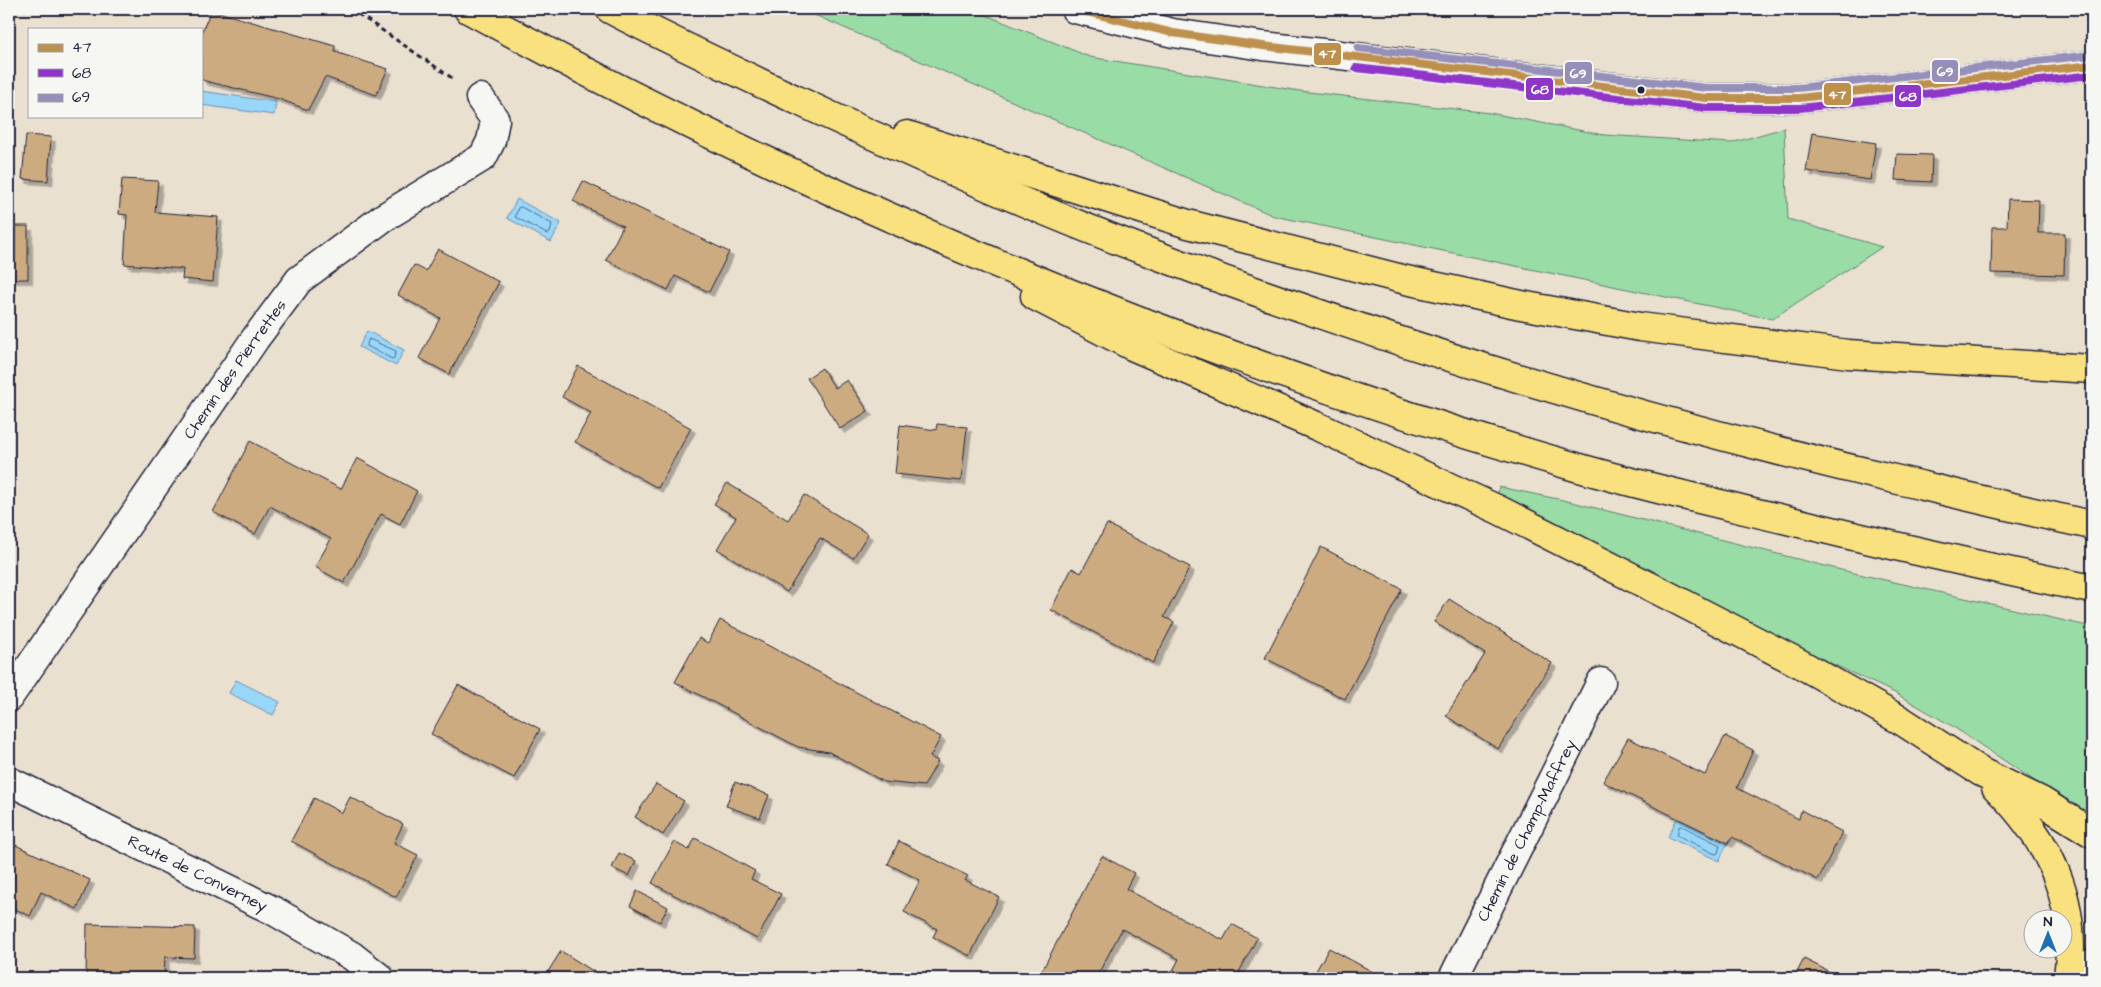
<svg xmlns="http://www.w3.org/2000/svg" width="2101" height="987" viewBox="0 0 2101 987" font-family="'Architects Daughter',sans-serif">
  <defs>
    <filter id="shadow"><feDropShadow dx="4.5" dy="4.5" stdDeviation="0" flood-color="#0004"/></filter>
  </defs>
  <rect width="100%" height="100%" fill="#eae0d0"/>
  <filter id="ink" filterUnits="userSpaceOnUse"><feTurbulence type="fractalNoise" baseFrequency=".02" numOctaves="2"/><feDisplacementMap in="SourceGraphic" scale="10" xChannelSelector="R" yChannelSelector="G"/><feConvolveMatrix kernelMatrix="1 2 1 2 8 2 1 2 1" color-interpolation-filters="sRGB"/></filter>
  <g filter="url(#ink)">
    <g fill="#9adca6" stroke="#5e7f70">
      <path d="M801,9h170l119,48 210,34 190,22 114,22 127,8 53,-15 4,91 94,28 -110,72 -498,-103z"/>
      <path d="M1500,487l72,15 269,68 251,57v192l-140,-93 -57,-33 -144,-67 -255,-129z"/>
    </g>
    <g fill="#99d7fa" stroke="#698fae">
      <path d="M201,91l75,11 -2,13 -73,-10z"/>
      <path d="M517,199l44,24 -10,19 -44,-24z"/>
      <path d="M367,331l37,19 -8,16 -37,-19z"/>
      <path d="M236,680l44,22 -7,13 -44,-22z"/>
      <path d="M1677,818l51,25 -9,18 -51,-24z"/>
    </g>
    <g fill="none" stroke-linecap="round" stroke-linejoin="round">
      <g stroke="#526a87" stroke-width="1">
        <path d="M521,207l31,17 -2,9 -3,1 -32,-17 3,-9z"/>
        <path d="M369,339l27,12 -2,7 -2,1 -25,-13z"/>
        <path d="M1682,826l38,19 -2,8 -3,1 -38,-19 2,-8z"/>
      </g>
    </g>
    <g fill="#cdab80" stroke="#22223b" filter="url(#shadow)">
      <path d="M211,10l124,36v6l53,17 -12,26 -51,-18 -17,33 -29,-11 -74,-18 -4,-2v-45z"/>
      <path d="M1812,133l64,10 -6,37 -64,-9z"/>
      <path d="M26,135l25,2 -3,44 -26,-2z"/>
      <path d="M1897,154l35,1 -1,27 -36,-2z"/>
      <path d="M122,179l36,2 -3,31 63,5 -5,65 -31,-3 1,-10 -59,-5 3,-49 -8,-1z"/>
      <path d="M583,181l146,71 -20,40 -34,-16 -7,14 -62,-30 17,-34 -50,-25z"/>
      <path d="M2008,199l31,1 -1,33h27l-1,42 -73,-2 1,-46h15z"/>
      <rect x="9" y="226" width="19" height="53"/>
      <path d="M438,249l61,33 -50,92 -30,-16 21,-40 -42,-23 16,-30 12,6z"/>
      <path d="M578,366l113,62 -33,60 -83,-46 16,-29 -29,-16z"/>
      <path d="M822,368l13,20 12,-8 21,31 -28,18 -33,-51z"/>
      <path d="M937,424l30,3 -6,54 -66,-7 5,-49 36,5z"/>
      <path d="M250,441l91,48 16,-31 60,33 -17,33 -19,-10 -37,69 -29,-16 16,-28 -61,-33 -15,28 -42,-22z"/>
      <path d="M727,483l61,37 16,-25 64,39 -15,24 -33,-20 -33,54 -70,-43 19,-32 -22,-13z"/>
      <path d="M1107,524l83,43 -26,50 10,5 -21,41 -102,-53 21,-42 9,5z"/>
      <path d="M1321,547l81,42 -57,110 -80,-41z"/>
      <path d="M1449,599l103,64 -54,86 -52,-33 39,-62 -51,-32z"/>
      <path d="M720,620l221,117 -11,20 8,4 -14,25 -40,-4 -55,-30 -31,-5 -123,-65 24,-44 9,5z"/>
      <path d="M458,685l82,44 -26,49 -83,-44z"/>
      <path d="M1725,736l28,14 -16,38 62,31 2,-9 41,22 -24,48 -86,-43 -4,6 -125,-61 25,-44 77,37z"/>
      <path d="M735,782l34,13 -9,23 -34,-12z"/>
      <path d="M656,784l28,17 -21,34 -28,-18z"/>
      <path d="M350,797l53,27 -9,19 24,12 -22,42 -105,-56 23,-43 28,15z"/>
      <path d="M695,838l60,33 -4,8 30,15 -24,45 -105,-56 22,-41 15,8z"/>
      <path d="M899,841l69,35 -3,4 34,17 -29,59 -37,-19 4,-8 -33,-17 16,-32 -32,-16z"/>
      <path d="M9,842l81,38 -13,29 -36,-17 -11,24 -21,-10z"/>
      <path d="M619,853l17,8 -7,15 -17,-8z"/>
      <path d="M1102,856l32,17 -8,16 97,51 9,-16 25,14 -21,40h-67l10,-19 -57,-30 -26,49h-58z"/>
      <path d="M637,891l31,16 -8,15 -30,-16z"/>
      <path d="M87,924l108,3 -1,31 -29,-1 -1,21h-78z"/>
      <path d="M1329,948l55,30h-72z"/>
      <path d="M561,951l43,27h-60z"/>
      <path d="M1804,959l38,19h-48z"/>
    </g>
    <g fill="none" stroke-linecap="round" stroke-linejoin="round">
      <g stroke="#22223b" stroke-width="31">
        <g id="street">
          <path id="s1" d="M9,697l246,-358 44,-59 84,-62 100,-61 8,-16 4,-21 -15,-22"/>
          <path id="s2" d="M9,781l265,130 78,45 28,22"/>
          <path id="s3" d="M1453,978l148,-296"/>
        </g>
      </g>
      <g stroke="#22223b" stroke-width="31">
        <g id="secondary">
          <path d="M1075,9l98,24 90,13 443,52h93l293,-33"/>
          <path d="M2081,978l11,-15"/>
        </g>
      </g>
      <g stroke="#22223b" stroke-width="31">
        <g id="highway">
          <path d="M468,9c351,192 723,347 1108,458 69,20 140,36 211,53 101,25 203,48 305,69"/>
          <path d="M610,9c72,38 146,72 221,107 102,47 206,94 312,134 249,95 505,172 764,232 62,15 123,30 185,43"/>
          <path d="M907,135l281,89 218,56 115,25 119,22 208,27 244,15"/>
          <path d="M1035,296l97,50 189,82 178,82 168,85 130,67 105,59 79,51 60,29 51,32"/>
          <path d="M1996,787c54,54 82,113 72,191"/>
        </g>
      </g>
      <path stroke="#22223b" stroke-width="3" stroke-dasharray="5 4" stroke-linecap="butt" d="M351,9l104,71"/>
      <use href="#street" stroke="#f6f6f2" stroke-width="28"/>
      <use href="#secondary" stroke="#f6f6f2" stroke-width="28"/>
      <use href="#highway" stroke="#fae180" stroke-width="28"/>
      <g stroke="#f6f6f2" stroke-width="11">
        <path id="bus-1" d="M1075,9l98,24 90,13 443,52h93l293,-33"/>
      </g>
      <g stroke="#f6f6f2" stroke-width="11">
        <path id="bus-2" d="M1356,68l350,40h94l292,-33"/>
      </g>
      <g stroke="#f6f6f2" stroke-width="11">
        <path id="bus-3" d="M1358,48l349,40h91l293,-33"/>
      </g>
      <use href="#bus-1" stroke="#be904e" stroke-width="8"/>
      <use href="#bus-2" stroke="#8f36c8" stroke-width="8"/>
      <use href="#bus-3" stroke="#958fb9" stroke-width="8"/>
    </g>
  </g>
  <circle fill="#22223b" stroke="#f6f6f2" stroke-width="2" cx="1641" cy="90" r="4.5"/>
  <g text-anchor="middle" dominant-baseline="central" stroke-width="4.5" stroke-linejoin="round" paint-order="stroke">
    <g font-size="16" fill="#22223b" stroke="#f6f6f2">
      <text stroke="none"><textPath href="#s1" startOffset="398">Chemin des Pierrettes</textPath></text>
      <text stroke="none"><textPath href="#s3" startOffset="165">Chemin de Champ-Maffrey</textPath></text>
      <text stroke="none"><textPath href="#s2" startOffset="210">Route de Converney</textPath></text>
    </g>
  </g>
  <g stroke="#f6f6f2" stroke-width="2">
    <rect x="1313" y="42" width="29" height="24" rx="5" fill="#be904e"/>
    <rect x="1931" y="59" width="28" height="24" rx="5" fill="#958fb9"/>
    <rect x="1564" y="61" width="29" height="24" rx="5" fill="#958fb9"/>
    <rect x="1525" y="77" width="29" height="24" rx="5" fill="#8f36c8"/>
    <rect x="1823" y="82" width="29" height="24" rx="5" fill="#be904e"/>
    <rect x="1894" y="84" width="28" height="24" rx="5" fill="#8f36c8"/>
  </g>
  <g font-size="14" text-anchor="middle" font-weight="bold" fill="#fff">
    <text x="1327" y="58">47</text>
    <text x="1945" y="76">69</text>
    <text x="1578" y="78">69</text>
    <text x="1540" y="94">68</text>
    <text x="1837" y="99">47</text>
    <text x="1908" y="101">68</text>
  </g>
  <rect width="2101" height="987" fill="none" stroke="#f6f6f2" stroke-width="30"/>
  <rect x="15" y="15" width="2071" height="957" fill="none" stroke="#22223b" stroke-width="2" filter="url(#ink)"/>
  <rect x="28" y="28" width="175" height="90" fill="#f6f6f2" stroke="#a1a1a9"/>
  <rect x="38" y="44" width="25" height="8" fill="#be904e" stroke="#a1a1a9"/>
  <text x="72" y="52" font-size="15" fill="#22223b">47</text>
  <rect x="38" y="69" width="25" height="8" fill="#8f36c8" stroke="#a1a1a9"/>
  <text x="72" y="78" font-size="15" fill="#22223b">68</text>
  <rect x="38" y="94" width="25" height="8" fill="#958fb9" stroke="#a1a1a9"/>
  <text x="72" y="102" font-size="15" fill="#22223b">69</text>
  <g transform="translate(2048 934)"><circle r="24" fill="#f6f6f2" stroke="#a1a1a9"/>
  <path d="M0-4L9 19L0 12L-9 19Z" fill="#1f6fb2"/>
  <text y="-8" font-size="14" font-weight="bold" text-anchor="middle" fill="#22223b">N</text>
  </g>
</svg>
